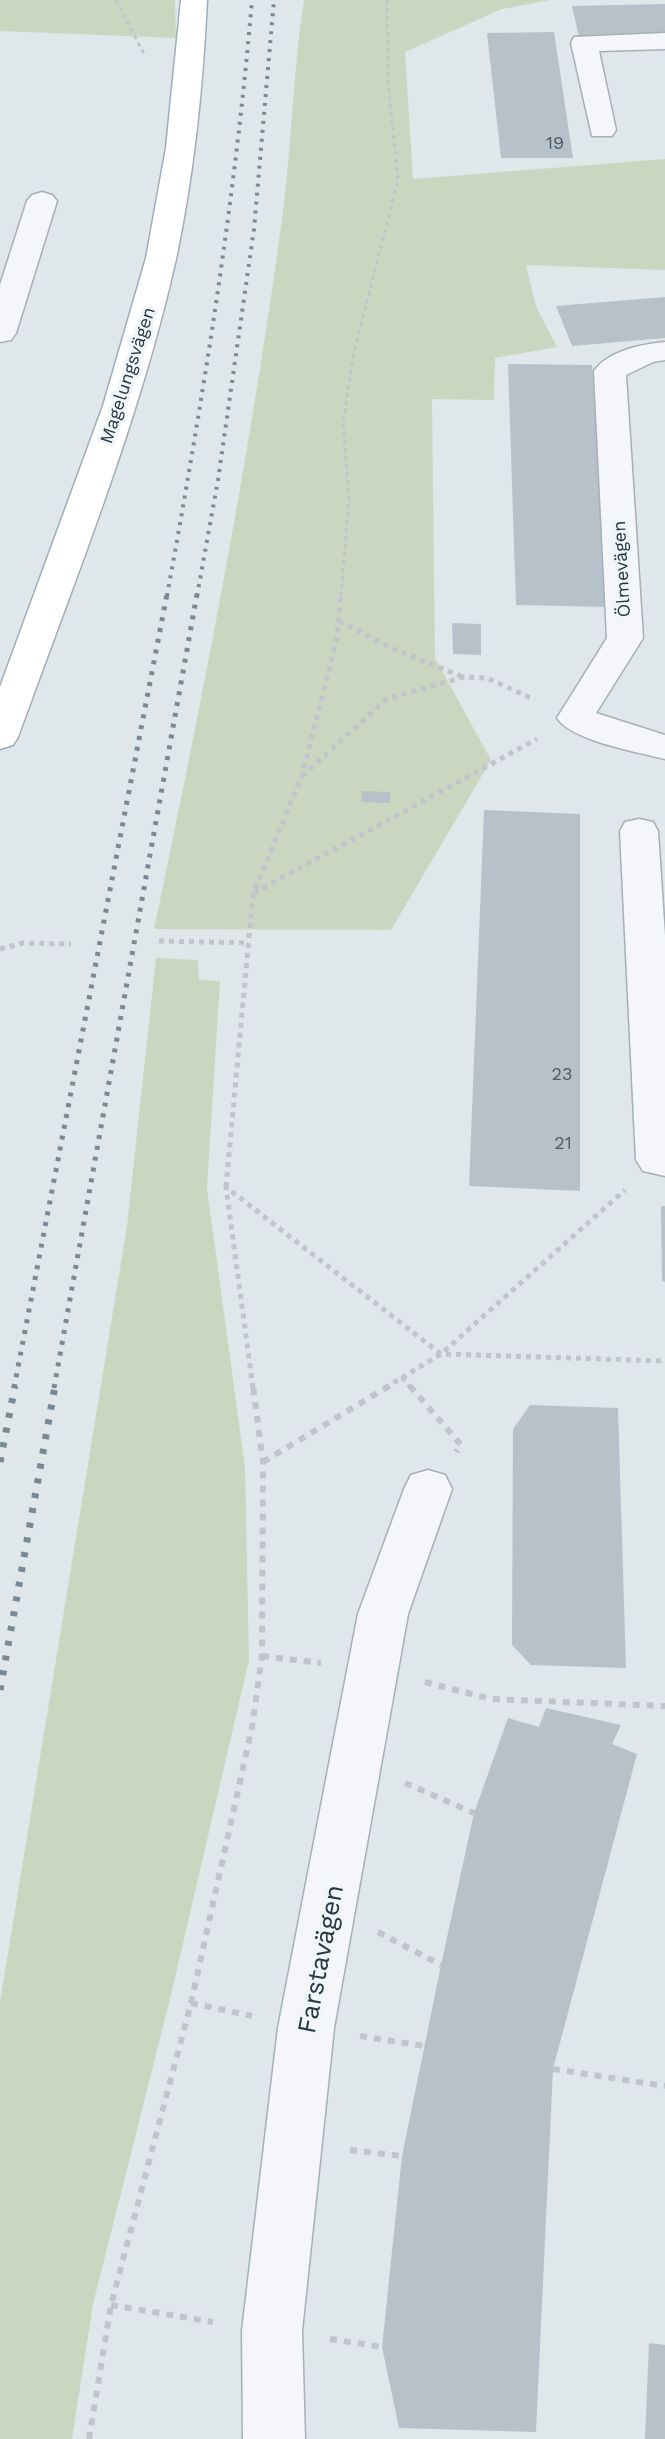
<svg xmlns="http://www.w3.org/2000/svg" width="665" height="2439" viewBox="0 0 665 2439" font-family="'Work Sans',sans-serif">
  <rect width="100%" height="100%" fill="#e0e7eb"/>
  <g fill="#cad6c0">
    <path d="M0,0h175l1,38 -176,-7z"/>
    <path d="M304,0h246l-48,9 -97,43 8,127 252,-20v111l-139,-5 10,41 21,41 -62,11 -1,42 -62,-1 3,259 56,102 -100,170 -237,-1c50,-238 97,-477 129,-718 9,-70 10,-141 21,-211z"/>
    <path d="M156,958l42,2 1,20 21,1 -13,207 38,280 4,192 -78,335 -78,309 -21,135h-72v-437l127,-776z"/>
  </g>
  <g fill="#b7c1c9">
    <path d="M665,4v32l-86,1 -7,-31z"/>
    <path d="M554,32l19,126h-72l-14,-125z"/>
    <path d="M665,297v41l-93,8 -16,-40z"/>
    <path d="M508,364l84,1 18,242 -94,-2z"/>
    <path d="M452,623l29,1v31l-28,-1z"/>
    <path d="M362,791l28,1v11l-29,-1z"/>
    <path d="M484,810l96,4v377l-111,-5z"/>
    <path d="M661,1206h4v76l-3,-1z"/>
    <path d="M530,1405l88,3 8,260 -95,-3 -19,-20 1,-216z"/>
    <path d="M546,1708l75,17 -9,19 25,10 -84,315 -17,363 -137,-4 -17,-81 20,-191 39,-191 33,-152 34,-95 31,9z"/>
    <path d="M649,2343l16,2v94h-20z"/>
  </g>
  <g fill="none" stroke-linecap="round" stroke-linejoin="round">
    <g stroke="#a5afb6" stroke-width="3">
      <g id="minor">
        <path d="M665,33v16l-66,2 17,79 -4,6h-20l-21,-93 3,-6z"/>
        <path d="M42,192l10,3 5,6 -41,132 -5,7 -11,2v-57l27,-84 5,-6z"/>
        <path d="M665,342v18l-12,2 -27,13 17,263 -47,75 69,22v24c-27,-7 -93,-18 -108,-41l50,-80 -13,-267c14,-20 48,-27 71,-29z"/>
        <path d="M639,819l14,3 5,9 7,105v240l-22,-5 -7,-11 -16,-329 5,-9z"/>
        <path d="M428,1470l17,5 7,14 -44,125 -74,414 -32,303 3,108h-62l-1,-108 36,-303 80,-414 46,-125 7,-14z"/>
      </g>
    </g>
    <g stroke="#9eaeb8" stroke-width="3">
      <path id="major" d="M181,0h26c-4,87 -13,174 -31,259 -37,164 -101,320 -158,478l-5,8 -13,4v-62l103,-281 43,-148 20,-110z"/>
    </g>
    <g stroke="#bfc5ca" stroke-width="3" stroke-dasharray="4 4" stroke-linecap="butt">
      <path d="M116,0l29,56"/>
      <path d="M341,596l8,-99 -6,-74 11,-71 44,-172 -10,-97 -1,-83"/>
    </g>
    <g stroke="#bfc5ca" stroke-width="5" stroke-dasharray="5 5" stroke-linecap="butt">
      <path d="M339,621l55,28 69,28"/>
      <path d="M302,776l85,-77 77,-22 23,1 48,22"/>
      <path d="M254,893l283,-154"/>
      <path d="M159,941l90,2"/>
      <path d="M0,949l23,-6 48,1"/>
      <path d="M226,1187l27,-293 49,-118 35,-138 4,-44"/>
      <path d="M402,1377l9,11"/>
      <path d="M253,1388l-27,-201 215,167 224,7"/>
      <path d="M385,1388l56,-34 184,-164"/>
    </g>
    <g stroke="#bfc5ca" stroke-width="6" stroke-dasharray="7 7" stroke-linecap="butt">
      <path d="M410,1386l51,59 -5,7"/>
      <path d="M263,1462l126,-76"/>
      <path d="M262,1656l59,7"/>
      <path d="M425,1682l66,17 174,7"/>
      <path d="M405,1783l69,30"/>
      <path d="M378,1932l63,33"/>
      <path d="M191,2003l61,13"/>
      <path d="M360,2036l64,10"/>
      <path d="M553,2069l112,17"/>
      <path d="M350,2150l52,6"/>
      <path d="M111,2305l102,17"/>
      <path d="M330,2339l52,8"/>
      <path d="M89,2439l22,-134 80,-302 61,-276 10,-71 1,-194 -10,-76"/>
    </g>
    <use href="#minor" fill="#f4f6f9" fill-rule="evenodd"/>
    <use href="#major" fill="#fff" fill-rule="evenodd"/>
    <g stroke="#788a96" stroke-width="4" stroke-dasharray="3 6" stroke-linecap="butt">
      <path d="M167,596c36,-198 68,-395 85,-596"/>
      <path d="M197,596l21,-116 36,-251 20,-229"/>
    </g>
    <g stroke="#788a96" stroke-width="5" stroke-dasharray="4 7" stroke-linecap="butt">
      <path d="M14,1388l153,-794"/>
      <path d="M54,1388l143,-794"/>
    </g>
    <g stroke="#788a96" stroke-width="7" stroke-dasharray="5 10" stroke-linecap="butt">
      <path d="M0,1462l15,-76"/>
      <path d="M0,1690l55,-304"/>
    </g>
  </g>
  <g text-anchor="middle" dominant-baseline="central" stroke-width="7" stroke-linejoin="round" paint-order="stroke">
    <g font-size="18" fill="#4b5a65">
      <text x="555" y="142">19</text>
      <text x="562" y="1073">23</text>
      <text x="563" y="1142">21</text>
    </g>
    <g font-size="18" fill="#273844" stroke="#f0f5f8">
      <text transform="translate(127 375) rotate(-72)">Magelungsvägen</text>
      <text transform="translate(621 569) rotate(-93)">Ölmevägen</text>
    </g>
    <g font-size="26" fill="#273844" stroke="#f0f5f8">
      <text transform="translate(320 1959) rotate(-79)">Farstavägen</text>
    </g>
  </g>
</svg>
